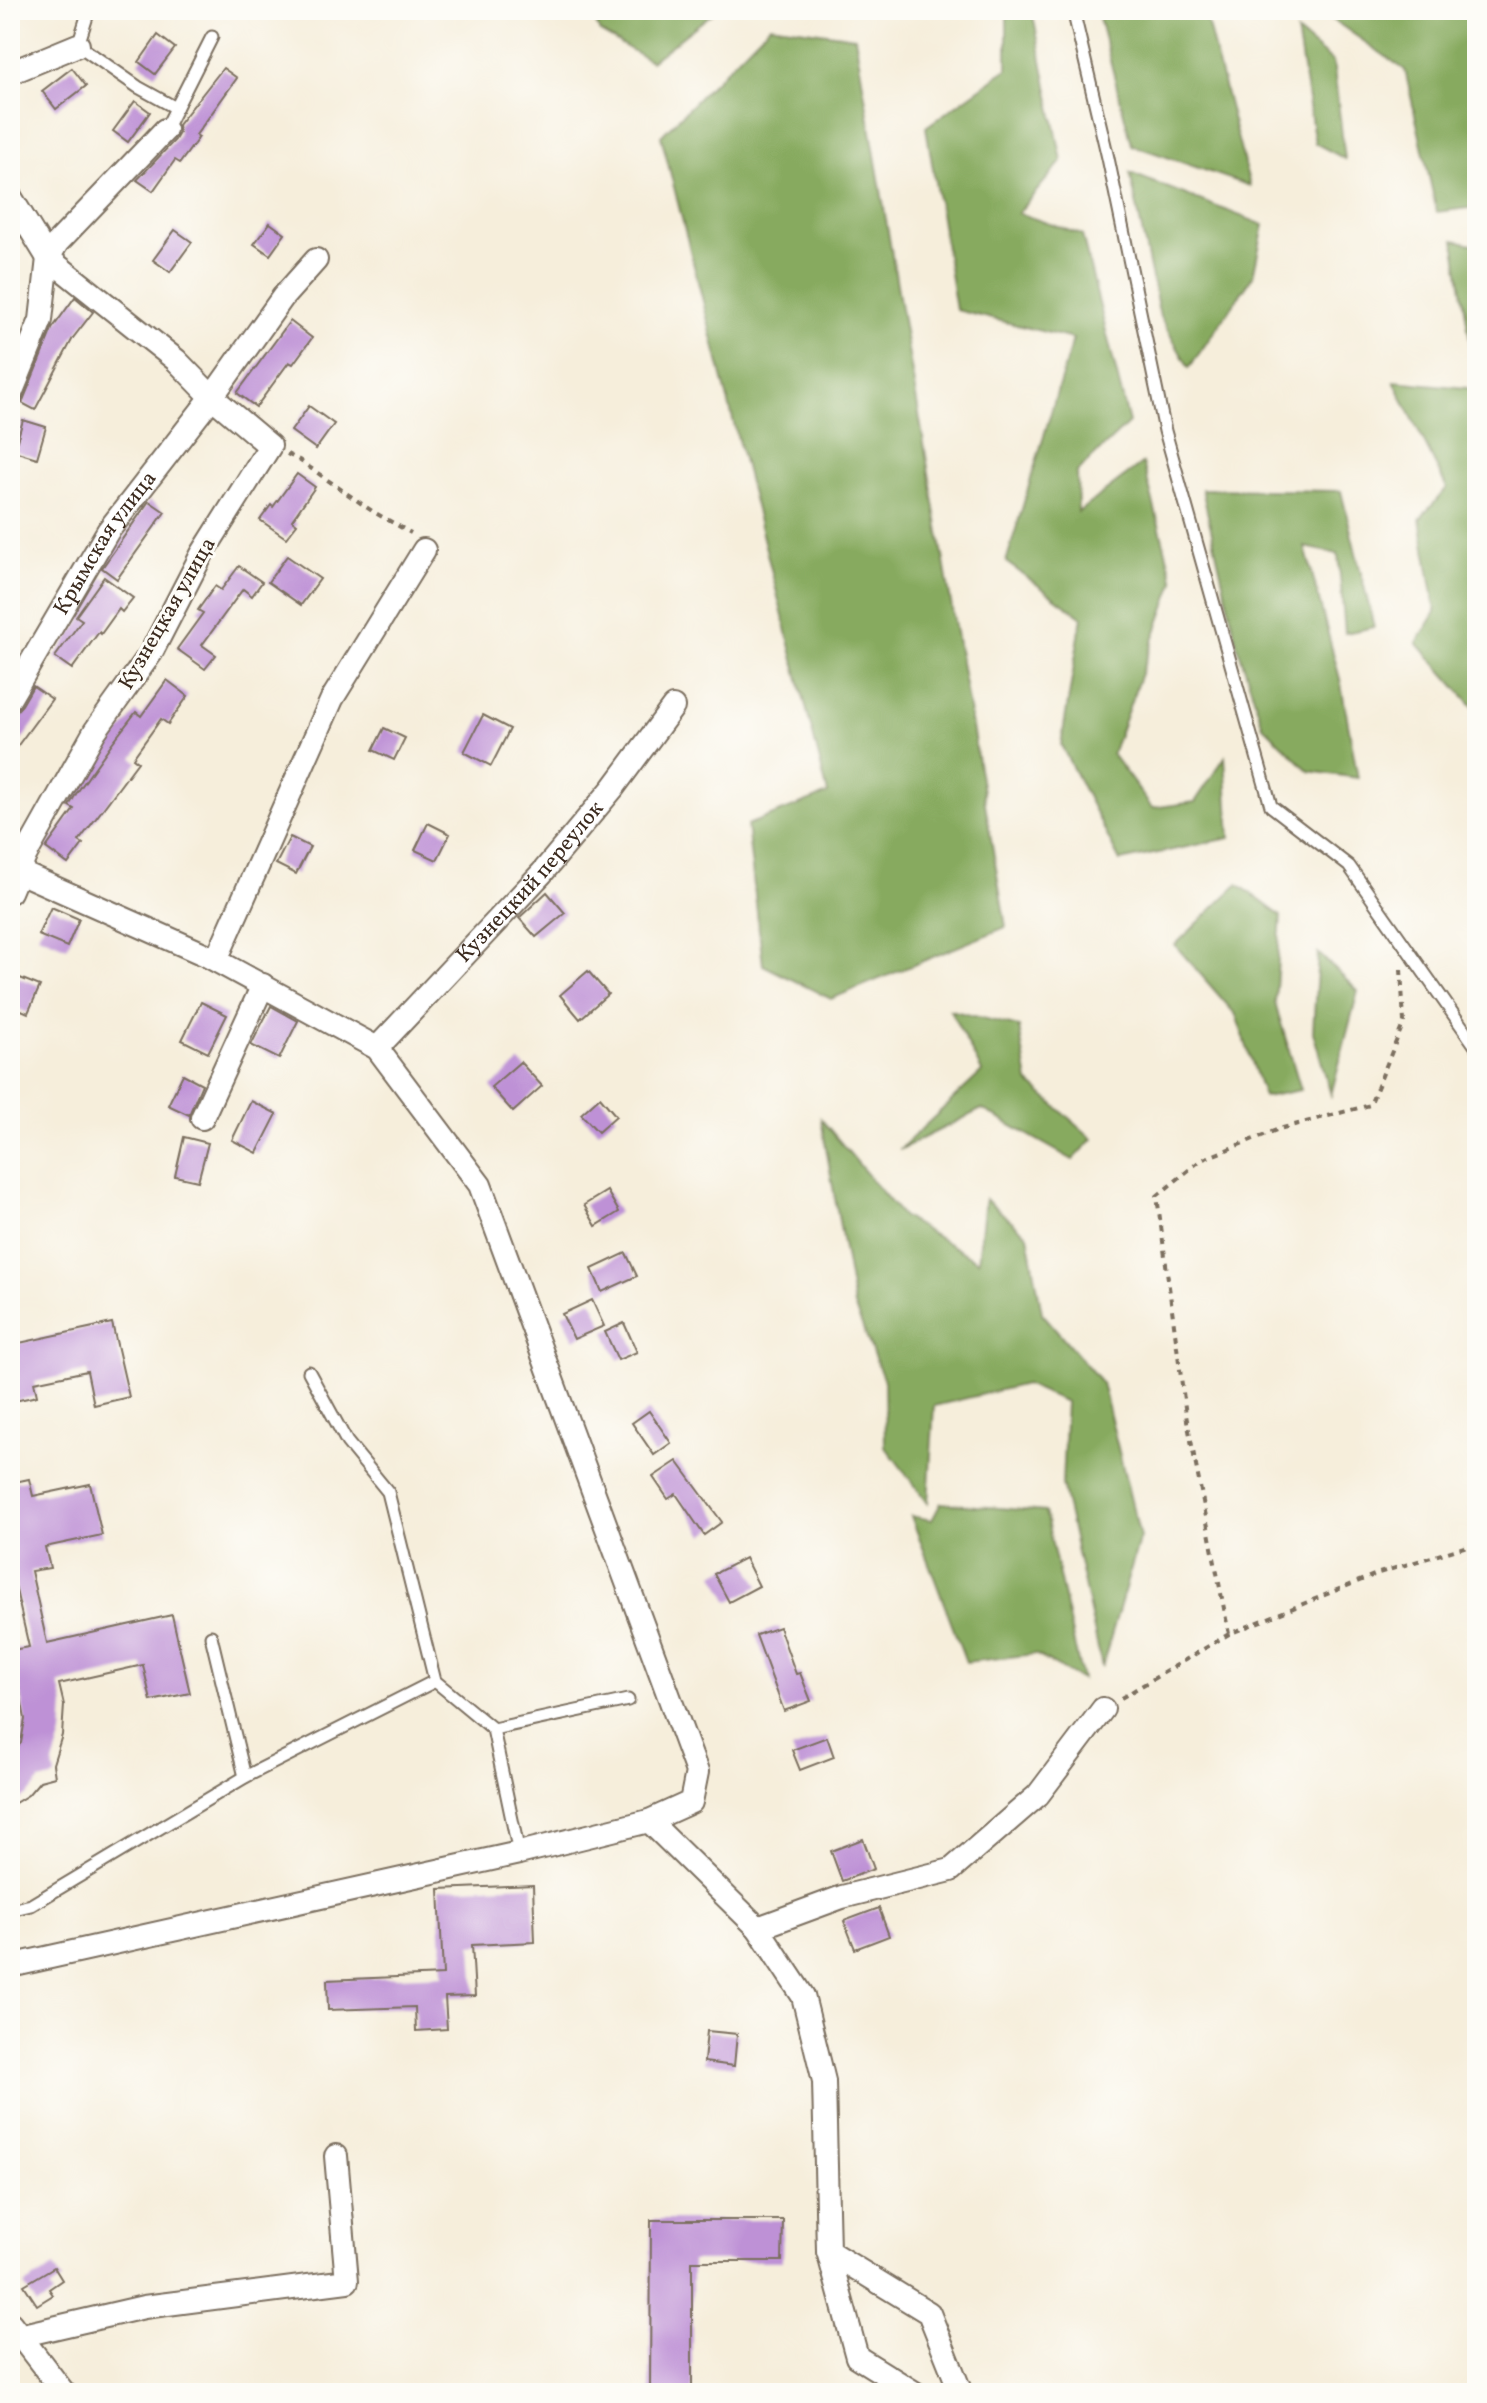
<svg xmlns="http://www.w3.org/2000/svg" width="1487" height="2403" viewBox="0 0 1487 2403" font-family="Vollkorn,serif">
  <rect width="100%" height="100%" fill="#fdfcf7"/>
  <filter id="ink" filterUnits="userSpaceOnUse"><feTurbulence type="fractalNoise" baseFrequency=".0125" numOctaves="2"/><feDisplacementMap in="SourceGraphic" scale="16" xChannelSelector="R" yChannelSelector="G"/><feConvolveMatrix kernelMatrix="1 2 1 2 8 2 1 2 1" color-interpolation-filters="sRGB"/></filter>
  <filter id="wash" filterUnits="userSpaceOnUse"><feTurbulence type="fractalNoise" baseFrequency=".006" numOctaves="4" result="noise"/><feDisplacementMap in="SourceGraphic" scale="32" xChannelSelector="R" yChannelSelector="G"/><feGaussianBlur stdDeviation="1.8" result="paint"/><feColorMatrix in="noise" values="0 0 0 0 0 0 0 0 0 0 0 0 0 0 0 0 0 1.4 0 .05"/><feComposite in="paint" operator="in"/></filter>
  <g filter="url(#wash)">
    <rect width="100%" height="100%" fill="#f6eedb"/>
    <g fill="#87aa5e" stroke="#616a3e" stroke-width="2">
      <path d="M590,10h127l-66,51 -51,-29z"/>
      <path d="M1007,10h25l30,151 -44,52 64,22 47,188 -52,49 1,40 65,-49 31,119 -62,172 40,54 43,-6 30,-45 5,81 -110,23 -59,-116 21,-128 -76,-55 67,-223 -117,-29 -30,-183 81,-58z"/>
      <path d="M1097,10h107l46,176 -118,-41z"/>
      <path d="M1319,10h158v197l-40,5 -32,-142z"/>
      <path d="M770,25l85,12 151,890 -175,72 -68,-34 -16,-140 81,-31 -167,-658z"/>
      <path d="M1297,32l36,30 12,97 -30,-16z"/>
      <path d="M1130,173l134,52 -11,51 -64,92 -29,-51z"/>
      <path d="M1454,240l23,5v103l-6,-1z"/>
      <path d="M1394,381l83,8v322l-60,-68 19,-31 -16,-93 27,-31z"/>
      <path d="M1202,489l139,2 33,136 -29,6 -7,-79 -33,-7 35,132 18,99 -49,-7 -46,-45 -26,-82z"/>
      <path d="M1238,884l43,32 -6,87 26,87 -37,7 -28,-82 -61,-70z"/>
      <path d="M1318,953l40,38 -27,104 -18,-63z"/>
      <path d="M950,1010l69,17 9,55 65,57 -20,21 -91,-51 -83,41 83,-78z"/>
      <path d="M821,1119l81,97 76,45 7,-62 43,36 14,78 60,70 38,154 -38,130 -40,-183 4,-82 -41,-18 -91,22 -6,97 -43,-57 -1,-65 -30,-75z"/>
      <path d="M941,1503l104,9 37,168 -47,-26 -69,8 -55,-146 21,4z"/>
    </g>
    <g id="blocks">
      <g fill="#be91d6">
        <path d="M158,35l17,13 -20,26 -16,-12z"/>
        <path d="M72,68l14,18 -30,23 -14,-18z"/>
        <path d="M223,68l14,10 -41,57 3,2 -19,26 -5,-3 -22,31 -16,-11 38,-40 4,-7 -1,-8z"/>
        <path d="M135,101l15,11 -22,30 -15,-11z"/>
        <path d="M270,223l15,11 -15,21 -16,-11z"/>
        <path d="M175,230l17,12 -22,30 -17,-12z"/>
        <path d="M75,297l18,15 -20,26 -38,72 -13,-7 30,-74z"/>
        <path d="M290,321l22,17 -19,26 -4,-2 -33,45 -19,-14z"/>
        <path d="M309,406l25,18 -18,25 -25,-18z"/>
        <path d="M23,420l23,7 -9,31 -23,-7z"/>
        <path d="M297,474l18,13 -23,33 5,4 -11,14 -26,-18 11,-15 2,2z"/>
        <path d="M149,501l16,11 -48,67 -15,-11z"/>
        <path d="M287,556l33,23 -19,26 -33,-23z"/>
        <path d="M239,566l23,16 -10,14 -9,-7 -41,56 14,10 -11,14 -28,-20 26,-36 -5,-3 17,-24 6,4z"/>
        <path d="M104,577l29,21 -11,14 -3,-3 -18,25 -2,-2 -27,37 -17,-12 27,-37 -6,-4z"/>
        <path d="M167,680l21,16 -20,28 -7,-5 -28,39 5,4 -59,79 4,3 -15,20 -22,-16 28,-39 -5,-3 7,-12 36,-51 24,-31 5,4z"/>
        <path d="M33,686l19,13 -42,57v-38l12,-13z"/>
        <path d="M483,715l27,14 -19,37 -27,-14z"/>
        <path d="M384,728l21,10 -11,22 -21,-10z"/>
        <path d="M428,823l22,11 -13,26 -22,-10z"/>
        <path d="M290,837l20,10 -14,27 -20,-10z"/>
        <path d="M547,892l18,21 -29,24 -17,-19z"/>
        <path d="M51,907l28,12 -12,28 -29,-12z"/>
        <path d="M588,971l20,23 -28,25 -20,-24z"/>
        <path d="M10,974l30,12 -12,27 -18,-8z"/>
        <path d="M201,1002l26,13 -19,38 -26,-13z"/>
        <path d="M271,1006l27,15 -19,38 -28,-14z"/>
        <path d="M520,1062l22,24 -29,26 -22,-25z"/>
        <path d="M183,1074l19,10 -13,31 -21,-10z"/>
        <path d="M600,1097l16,19 -18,16 -17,-18z"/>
        <path d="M251,1101l26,13 -20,39 -25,-13z"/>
        <path d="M184,1137l24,6 -10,38 -23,-5z"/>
        <path d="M607,1191l12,21 -23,14 -12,-21z"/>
        <path d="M626,1253l11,23 -35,16 -10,-23z"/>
        <path d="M592,1300l12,26 -30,13 -12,-25z"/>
        <path d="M112,1323l17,74 -35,8 -7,-34 -53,11 3,14 -27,6v-57z"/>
        <path d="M624,1323l13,29 -19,8 -13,-28z"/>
        <path d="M649,1411l22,32 -17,12 -22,-32z"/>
        <path d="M677,1461l45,61 -18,13 -28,-41 -8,5 -15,-22z"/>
        <path d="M29,1479l4,17 57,-12 12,51 -57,12 5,21 -19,3 16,72 125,-28 18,78 -39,8 -8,-36 -84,19 5,21 -2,30 -9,29 2,13 -15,4 -12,14 -18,11v-52l11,-11 4,-24 -13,-69 17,-3 -16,-70h-3v-94z"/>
        <path d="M745,1558l14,28 -30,16 -15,-28z"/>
        <path d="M779,1627l17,47 4,-1 11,28 -27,10 -28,-76z"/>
        <path d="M827,1737l7,20 -34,13 -8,-20z"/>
        <path d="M863,1839l11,30 -32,12 -11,-30z"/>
        <path d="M533,1885l2,57 -63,3 3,51 -30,1 2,32 -31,2 -1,-24 -87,3 -1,-30 116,-5 -4,-86z"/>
        <path d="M879,1908l10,28 -34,13 -11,-28z"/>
        <path d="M707,2031l30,3 -3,32 -30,-4z"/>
        <path d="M651,2220h132l-1,41h-90v132h-42z"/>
        <path d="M54,2267l8,13 -13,9 4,6 -16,10 -13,-20z"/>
      </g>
    </g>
  </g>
  <g filter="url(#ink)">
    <use href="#blocks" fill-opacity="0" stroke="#7c6f60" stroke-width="2"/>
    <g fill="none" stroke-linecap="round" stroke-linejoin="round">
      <g stroke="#7c6f60" stroke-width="15">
        <g id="lane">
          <path d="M89,10l-11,35 60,42 38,21"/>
          <path d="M1073,10l35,148 57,273 106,375 78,60 128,182"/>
          <path d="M165,130l47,-93"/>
          <path d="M309,1372l38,70 41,50 47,189 58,48 26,124"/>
          <path d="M211,1636l34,141"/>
          <path d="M493,1729l135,-29"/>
          <path d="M10,1910l21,-5 214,-128 190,-96"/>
        </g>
      </g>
      <g stroke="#7c6f60" stroke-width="26">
        <g id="street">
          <path d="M10,73l68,-28"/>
          <path d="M10,196l38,62 128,102 36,37 58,49 -68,108 -51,99 -56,78 -69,123 -16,38"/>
          <path d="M10,396l31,-76 7,-62 9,-15 108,-113"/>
          <path id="s1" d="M10,698l98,-167 104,-134 71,-100 33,-37"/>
          <path d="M10,868l196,87 171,93 103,137 217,587 -6,30 -42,19 109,107 84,-31 109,-27 87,-75 65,-86"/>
          <path d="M216,960l116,-261 92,-149"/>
          <path id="s2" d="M377,1048l165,-175 71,-85 60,-81"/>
          <path d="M202,1118l61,-133"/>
          <path d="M758,1928l45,68 21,85 4,170 101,62 32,80"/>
          <path d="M10,1966l509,-113 130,-32"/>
          <path d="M828,2251l29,106 58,36"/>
          <path d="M11,2324l53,69"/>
          <path d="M10,2338l134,-31 203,-26 -11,-125"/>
        </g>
      </g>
      <g stroke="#7c6f60" stroke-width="4" stroke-dasharray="6 6" stroke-linecap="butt">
        <path d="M287,454l12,6 73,51 39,22"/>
        <path d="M1401,969l3,53 -34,83 -91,24 -78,31 -44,36 29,219 43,219 150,-61 98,-30"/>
        <path d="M1121,1698l108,-64"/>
      </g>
      <use href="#lane" stroke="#fff" stroke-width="11"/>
      <use href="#street" stroke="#fff" stroke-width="22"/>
    </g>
  </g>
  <g text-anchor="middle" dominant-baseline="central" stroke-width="6" stroke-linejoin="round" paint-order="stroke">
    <g font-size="22" fill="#3b2a1e" stroke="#fdfcf7">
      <text stroke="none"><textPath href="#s1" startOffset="182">Крымская улица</textPath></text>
      <text transform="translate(168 614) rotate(-60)">Кузнецкая улица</text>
      <text stroke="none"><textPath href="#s2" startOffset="226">Кузнецкий переулок</textPath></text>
    </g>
  </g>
  <rect width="1487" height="2403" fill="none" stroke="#fdfcf7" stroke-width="40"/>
</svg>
